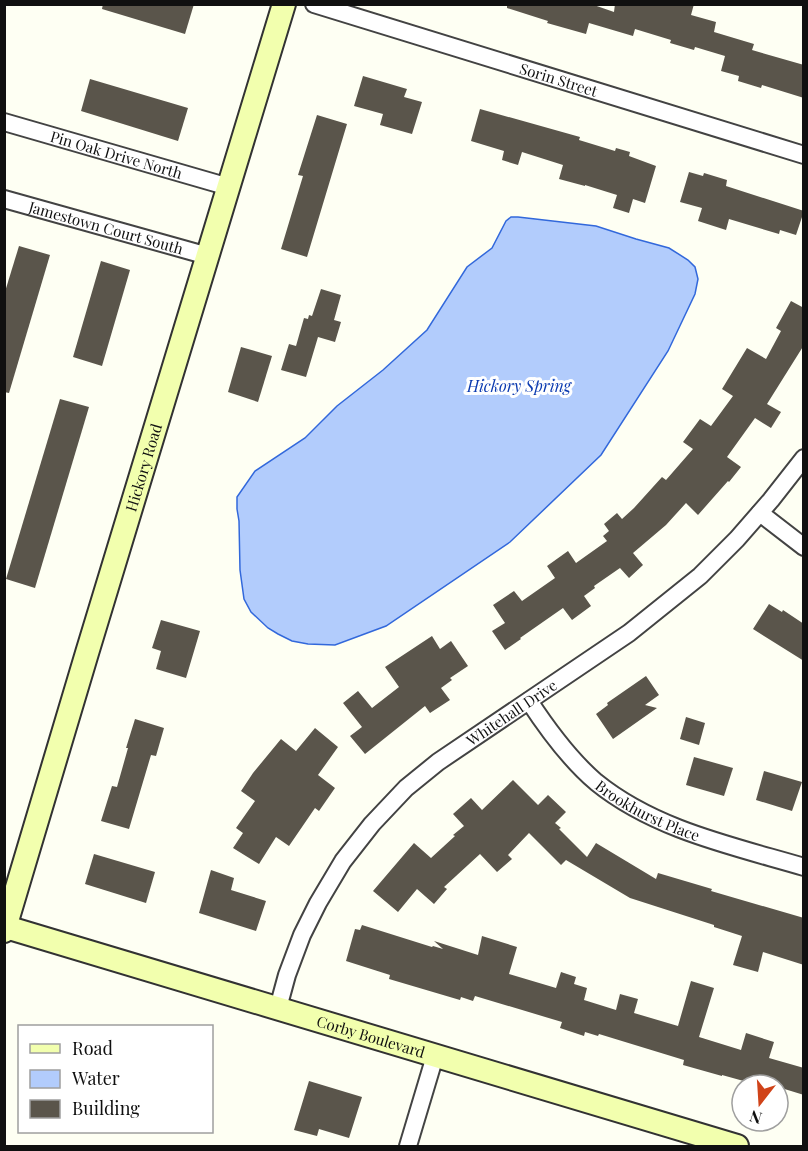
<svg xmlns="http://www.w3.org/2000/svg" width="808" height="1151" viewBox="0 0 808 1151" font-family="'Playfair Display',serif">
  <rect width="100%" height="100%" fill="#fefff3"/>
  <path fill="#b2ccfc" stroke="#3268db" stroke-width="1.5" d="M511,217h7l78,9 40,13 33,9 19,12 7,7 3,12 -3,15 -27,57 -67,104 -91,87 -124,84 -51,19 -27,-1 -16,-3 -14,-7 -10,-6 -17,-16 -7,-13 -4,-29 -1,-49 -2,-12v-12l18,-26 50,-33 32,-32 46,-36 44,-40 40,-63 25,-19 14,-27z"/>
  <g fill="#5a554b">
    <path d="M103,4h91l-9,30 -83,-25z"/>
    <path d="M507,4h84l23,8 1,-8h79l-3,11 25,7 -2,10 40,12 -2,6 52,15v33l-42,-13 -1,3 -23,-7 1,-5 -18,-5 4,-15 -30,-9 -1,3 -24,-7 1,-3 -36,-11 -2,7 -44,-13 -3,11 -39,-11 1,-2 -41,-13z"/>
    <path d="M363,76l44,13 -3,8 18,5 -10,32 -32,-9 3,-11 -29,-8z"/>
    <path d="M90,79l98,29 -10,33 -97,-30z"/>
    <path d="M480,109l100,28 -1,3 36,11 1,-3 14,4 -1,4 27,10 -11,37 -12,-4 -4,14 -16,-5 4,-13 -32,-10v1l-26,-7 4,-14 -41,-13 -4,13 -16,-5 2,-9 -33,-10z"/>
    <path d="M317,115l30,9 -40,133 -26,-8 22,-73 -5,-1z"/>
    <path d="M689,172l14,4 1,-3 23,7 -1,6 78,25 -8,24 -16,-5 -1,4 -50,-15 -3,11 -28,-9 4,-13 -22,-6z"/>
    <path d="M19,246l31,9 -41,138 -5,-1v-97z"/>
    <path d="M101,261l29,9 -28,96 -29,-9z"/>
    <path d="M321,289l20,6 -7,25 7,2 -6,20 -17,-5 -12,40 -25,-7 8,-26 7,2 8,-28 4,1 1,-4 3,1z"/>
    <path d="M791,301l13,7v37l-37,59 14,8 -10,16 -16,-10 -28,39 14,10 -12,15 -1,-1 -30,34 -12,-12 -20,22 -33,28 10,12 -14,13 -9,-10 -26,18 1,2 -11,8 7,10 -19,14 -9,-12 -43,30 1,1 -16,11 -13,-19 13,-8 -12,-18 21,-14 8,10 33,-23 -8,-12 21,-15 8,12 31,-22 -4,-5 6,-5 -5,-7 13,-11 5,6 12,-11 28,-31 4,3 27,-31 -10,-7 17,-23 11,7 22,-30 -11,-7 25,-41 19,11 15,-28 -5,-3z"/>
    <path d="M241,347l31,9 -14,46 -30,-10z"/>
    <path d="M60,399l29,8 -54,181 -29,-9z"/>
    <path d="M769,604l13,8 1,-2 21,14v37l-51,-32z"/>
    <path d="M161,620l39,11 -14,47 -30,-9 5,-18 -9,-3z"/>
    <path d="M432,636l8,13 11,-8 17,25 -18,12 2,2 -11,8 9,12 -20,13 -5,-7 -60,48 -15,-18 12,-9 -19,-24 15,-12 14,17 27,-21 -14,-20z"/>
    <path d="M646,676l13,19 -14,10 12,3 -44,31 -17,-25 12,-9 -1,-2z"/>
    <path d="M686,717l19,6 -6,22 -19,-6z"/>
    <path d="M135,719l29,9 -8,28 -5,-1 -22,74 -28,-8 11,-35 5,1 11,-39h-2z"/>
    <path d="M315,728l23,19 -20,28 17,13 -16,23 -4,-3 -26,38 -13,-9 -17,27 -26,-16 10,-15 -7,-5 19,-27 -14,-10 12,-18 28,-34 15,12z"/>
    <path d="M694,757l39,11 -9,28 -38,-11z"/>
    <path d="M764,771l38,11 -10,29 -36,-11z"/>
    <path d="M513,780l25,25 10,-10 18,17 -11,11 6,5 -2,1 28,28 9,-14 60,36 2,-6 54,16 -1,2 93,27v47l-41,-13 -5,20 -25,-7 9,-29 -28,-9v-2l-84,-27 -64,-38 -5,5 -32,-32 -21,22 4,4 -15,13 -17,-18 -36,33 3,2 -13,15 -17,-15 -19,23 -25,-21 41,-48 17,15 24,-22 -2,-1 11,-9 -11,-12 18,-16 11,12z"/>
    <path d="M94,854l61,18 -9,31 -61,-19z"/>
    <path d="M211,870l23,8 -3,12 35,11 -10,30 -57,-18z"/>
    <path d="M362,925l70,22 1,-1 10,3 -9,-8 44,14 4,-19 35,11 -8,27 47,14 5,-16 15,5 -2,7 13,4 -3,12 32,10 4,-16 18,5 -4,14 44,13 13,-45 23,7 -15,49 42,13 5,-17 28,9 -5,16 35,10v27l-26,-8v-2h-20l-36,-10v1l-39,-11 1,-5 -85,-26 -1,2 -13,-4 -1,4 -24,-8 2,-6 -87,-26 -2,5 -12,-4 -1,3 -71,-21 1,-4 -44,-14 9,-32 5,1z"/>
    <path d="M309,1081l53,16 -13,41 -30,-9 -2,7 -23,-6z"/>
  </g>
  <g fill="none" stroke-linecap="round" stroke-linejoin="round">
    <g stroke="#434343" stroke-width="20">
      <g id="street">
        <path id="s1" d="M314,4l490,151"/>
        <path id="s2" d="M4,122l225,65"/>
        <path id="s3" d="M4,199l204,57"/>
        <path d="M760,513l44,34"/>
        <path id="s4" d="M529,701c19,29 40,58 67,81 59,48 137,64 208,85"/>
        <path id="s5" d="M278,1008l9,-33 15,-40 16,-32 25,-42 29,-37 34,-36 32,-26 191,-129 71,-57 37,-37 34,-39 33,-42"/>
        <path d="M408,1146l27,-90"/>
      </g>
    </g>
    <g stroke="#323232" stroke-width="26">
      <g id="secondary">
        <path id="s6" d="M6,927l731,219"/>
        <path id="s7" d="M4,931l83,-278 197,-649"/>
      </g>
    </g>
    <use href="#street" stroke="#fff" stroke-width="16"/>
    <use href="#secondary" stroke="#f2ffae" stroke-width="22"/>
  </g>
  <g text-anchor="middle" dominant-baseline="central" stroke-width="6" stroke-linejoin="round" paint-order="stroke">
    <g font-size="15" fill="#101010" stroke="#fff">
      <text stroke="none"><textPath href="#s1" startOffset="256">Sorin Street</textPath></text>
      <text stroke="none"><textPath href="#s2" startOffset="117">Pin Oak Drive North</textPath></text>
      <text stroke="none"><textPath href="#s3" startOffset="106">Jamestown Court South</textPath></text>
      <text stroke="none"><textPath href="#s7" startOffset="484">Hickory Road</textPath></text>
      <text stroke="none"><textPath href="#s5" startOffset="388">Whitehall Drive</textPath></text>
      <text stroke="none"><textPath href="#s4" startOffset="165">Brookhurst Place</textPath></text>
      <text stroke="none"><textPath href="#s6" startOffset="381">Corby Boulevard</textPath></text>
    </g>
    <g font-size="16" font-style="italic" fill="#0b3ab0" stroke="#fff">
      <text x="519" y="385">Hickory Spring</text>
    </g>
  </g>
  <rect width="808" height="1151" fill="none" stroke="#101010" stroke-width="12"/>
  <rect x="18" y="1025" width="195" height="108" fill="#ffffff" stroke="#9f9f9f" stroke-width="1.5"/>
  <rect x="30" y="1044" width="30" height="9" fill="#f2ffae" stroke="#9f9f9f" stroke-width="1.5"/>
  <text x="72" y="1055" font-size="18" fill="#101010">Road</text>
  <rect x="30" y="1070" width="30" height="18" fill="#b2ccfc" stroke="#9f9f9f" stroke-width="1.5"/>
  <text x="72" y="1085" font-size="18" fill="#101010">Water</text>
  <rect x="30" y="1100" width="30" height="18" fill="#5a554b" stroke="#9f9f9f" stroke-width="1.5"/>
  <text x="72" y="1115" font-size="18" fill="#101010">Building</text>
  <g transform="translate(760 1103) rotate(197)"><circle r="28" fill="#ffffff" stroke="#9f9f9f" stroke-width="1.5"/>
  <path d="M0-4.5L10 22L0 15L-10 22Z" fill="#d04319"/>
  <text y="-9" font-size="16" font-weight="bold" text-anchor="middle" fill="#101010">N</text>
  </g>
</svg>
